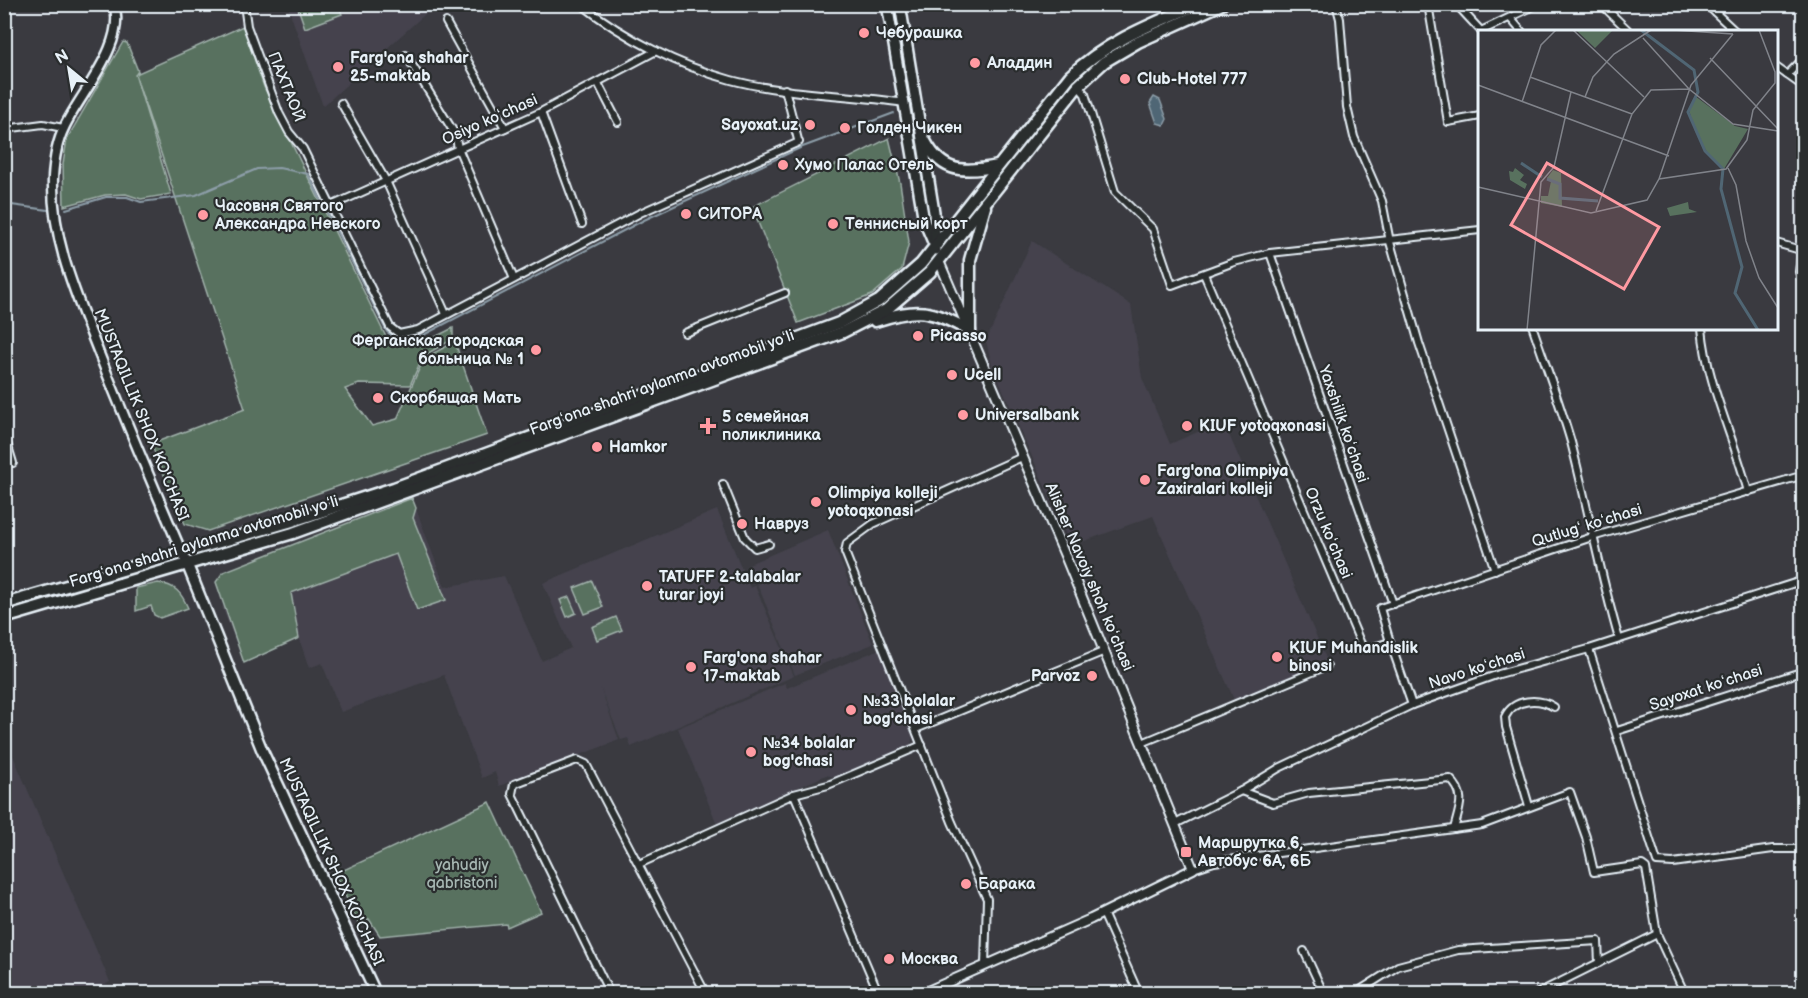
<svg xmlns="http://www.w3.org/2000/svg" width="1808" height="998" viewBox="0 0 1808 998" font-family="'Balsamiq Sans',sans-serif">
  <rect width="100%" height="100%" fill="#3a3a40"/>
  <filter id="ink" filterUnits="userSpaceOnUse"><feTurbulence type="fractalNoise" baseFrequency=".0167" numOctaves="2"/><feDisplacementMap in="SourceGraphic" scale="12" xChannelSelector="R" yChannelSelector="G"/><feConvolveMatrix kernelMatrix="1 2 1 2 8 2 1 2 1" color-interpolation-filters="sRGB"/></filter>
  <g filter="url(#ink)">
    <g fill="#45434d">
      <path d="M287,4l148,1 -112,101z"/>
      <path d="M1032,241l99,64 11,73 28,66 53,-23 105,242 -92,41 -83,-188 -82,30 -79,-181 -6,-24z"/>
      <path d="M412,498l33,89 59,-11 38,85 29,-13 -28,-65 174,-73 33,78 5,-2 39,90 -163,71 -3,-9 -7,2 -21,-53 19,53 -120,46 -4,-14 -13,6 -38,-103 -103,37 -19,-49 -13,5 -10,-30 -55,25 -22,-56 23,-9z"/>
      <path d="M828,530l45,114 -78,31 -46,-111z"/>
      <path d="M880,649l34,82 -3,14 -76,32 -9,-2 -109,49 -39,-96 107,-45 2,5z"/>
      <path d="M5,737l105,245 -25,11h-80z"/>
    </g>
    <g fill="#58715e" stroke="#a0b1ab" stroke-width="1.5">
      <path d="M297,5h41l4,9 -37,14z"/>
      <path d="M243,26l21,61 124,254 31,4 34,-17v11l-30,17 -13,29 -51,-1 -14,5 27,37 25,-7 27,-61 31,-16 32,93 -279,96 -23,-7 -34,-80 94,-35 -110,-335 36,120 -30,5 -15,-5 -21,1 -41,11 -1,-42 4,-25 56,-97 4,1 11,28 -2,3z"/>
      <path d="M889,138l11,45 9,59 -7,27 -30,26 -74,28 -46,-116z"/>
      <path d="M412,498l4,10 -3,10 33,82 -29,10 -21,-56 -105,39 8,45 -55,25 -28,-81 7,-10z"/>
      <path d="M592,581l11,26 -18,7 -11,-26z"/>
      <path d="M158,583c17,2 23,9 30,25l-28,10 -6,-3 -3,-9 -15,5v-23z"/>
      <path d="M569,597l7,16 -9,4 -7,-17z"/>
      <path d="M616,617l6,13 -25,10 -5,-13z"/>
      <path d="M490,802l51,110 -34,15 -1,-3 -126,12 -11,-17 -10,5 -24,-50z"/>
    </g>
    <path fill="#506674" stroke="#8d9ea9" stroke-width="1.5" d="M1154,97l6,3 7,19 -3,6 -7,-2 -7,-20z"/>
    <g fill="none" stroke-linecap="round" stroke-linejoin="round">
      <g stroke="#8d9ea9" stroke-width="2">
        <path d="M4,204l44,6"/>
        <path d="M66,209l40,-12h21l14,5 55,-7 61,-26 22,-1 29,6 79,158 12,9h13l232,-121 156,-72 94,-35"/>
      </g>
      <g stroke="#e8f1f8" stroke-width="10">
        <g id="minor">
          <path d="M244,4l3,22 32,87 10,19 14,17 87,178 9,7 19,-4 222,-117 159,-71"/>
          <path d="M581,4c43,34 98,62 150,76 56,15 116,14 173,23"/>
          <path d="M1336,4l4,15 7,88 7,30 28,64 8,41 29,101 76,227"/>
          <path d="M1428,4l20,118 32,-6"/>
          <path d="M1456,4l25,27 57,-27"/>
          <path d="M1601,4l29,28"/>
          <path d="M1706,4l30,28"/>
          <path d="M1511,19l11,13"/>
          <path d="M446,22l59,106"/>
          <path d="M406,55l49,79 3,14 56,131"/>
          <path d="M1776,67l28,20"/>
          <path d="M1787,75l17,-17"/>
          <path d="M598,83l20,39"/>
          <path d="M1078,86l7,8 30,98 38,37 19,56 62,-23 36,-9 210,-23"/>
          <path d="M785,89l13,51"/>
          <path d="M341,103l45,78 60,133"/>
          <path d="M541,112l41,112"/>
          <path d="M4,129l39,-5 20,4"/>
          <path d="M331,206l210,-94 115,-61"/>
          <path d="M1776,243l28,8"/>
          <path d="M1802,250l-3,22 5,13"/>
          <path d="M1270,253l123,351"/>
          <path d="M1204,274l157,370 6,5 23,-7 22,63"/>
          <path d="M1533,328c13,38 27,76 38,114 17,66 29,132 48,197"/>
          <path d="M1702,328c5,57 32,109 46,164"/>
          <path d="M685,333l100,-40"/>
          <path d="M4,433l9,30"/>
          <path d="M723,484l22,54 10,10 14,-4"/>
          <path d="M1390,642l-10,-34 212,-71 212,-62"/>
          <path d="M1589,649l68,213 16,1 100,-14h31"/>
          <path d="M916,729l189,-78"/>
          <path d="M1617,731l187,-60"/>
          <path d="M1142,743l185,-77"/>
          <path d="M1241,791l32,12 36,-10 141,-14c17,15 9,30 4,50"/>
          <path d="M794,794l85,200"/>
          <path d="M1529,806l-23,-79 -1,-10c9,-19 34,-19 49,-10"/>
          <path d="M1175,824l66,-33 38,-23 133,-63 87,-31 90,-25 215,-69"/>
          <path d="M639,864l155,-70 34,-9 94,-40"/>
          <path d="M1193,869l21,-7 268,-37 88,-33 16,45 8,35 48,-7 4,3 11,66 28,60"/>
          <path d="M1103,913l36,81"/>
          <path d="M1304,951l20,43"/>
          <path d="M985,965l2,-66 -35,-77 -107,-270 2,-9 26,-19 149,-67"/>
          <path d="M610,994l-98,-200 2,-10 63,-24 9,4 120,230"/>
          <path d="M1354,994l44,-28 60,-16 140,-9 1,22"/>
          <path d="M1536,994l121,-60"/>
        </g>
      </g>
      <g stroke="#e8f1f8" stroke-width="12">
        <path id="tertiary" d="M921,994l170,-75 102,-50 -127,-311 -127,-297"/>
      </g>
      <g stroke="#e8f1f8" stroke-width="13">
        <path id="secondary" d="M114,4c13,40 -34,89 -50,124 -7,14 -10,33 -11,49 -2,64 24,120 47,179 26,66 54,132 82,197"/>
      </g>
      <g stroke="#e8f1f8" stroke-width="14">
        <g id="primary">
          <path d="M887,4l37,217 9,21"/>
          <path d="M900,4l34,208 2,38"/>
          <path d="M185,559l77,191 114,244"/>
        </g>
      </g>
      <g stroke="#e8f1f8" stroke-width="15">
        <g id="trunk">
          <path d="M922,135c17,37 38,39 76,31"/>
          <path d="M875,321c43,-14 55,-12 95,10"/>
          <path d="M970,331v-71l15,-53"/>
          <path d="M4,604l285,-82 105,-34 445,-165 40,-22 42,-37 149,-188c37,-35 82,-52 129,-72"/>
          <path d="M4,618l289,-85 550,-201 43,-22 44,-38 148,-186 26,-24 34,-20 84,-38"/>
        </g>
      </g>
      <use href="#minor" stroke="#2a2d2e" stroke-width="6"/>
      <use href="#tertiary" stroke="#2a2d2e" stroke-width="8"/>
      <use href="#secondary" stroke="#2a2d2e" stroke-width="8"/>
      <use href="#primary" stroke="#2a2d2e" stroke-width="9"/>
      <use href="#trunk" stroke="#2a2d2e" stroke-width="10"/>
    </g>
  </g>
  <g fill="#ff9aa2" stroke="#2a2d2e" stroke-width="2">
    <circle cx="864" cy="33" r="6"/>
    <circle cx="975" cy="63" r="6"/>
    <circle cx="338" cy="67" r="6"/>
    <circle cx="1125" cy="79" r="6"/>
    <circle cx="810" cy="125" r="6"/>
    <circle cx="845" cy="128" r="6"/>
    <circle cx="783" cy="165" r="6"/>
    <circle cx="686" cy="214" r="6"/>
    <circle cx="203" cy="215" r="6"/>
    <circle cx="833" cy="224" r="6"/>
    <circle cx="918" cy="336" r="6"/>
    <circle cx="536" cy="350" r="6"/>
    <circle cx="952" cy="375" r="6"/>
    <circle cx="378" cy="398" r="6"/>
    <circle cx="963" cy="415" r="6"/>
    <path d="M705 417h6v6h6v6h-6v6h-6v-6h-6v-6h6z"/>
    <circle cx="1187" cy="426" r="6"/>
    <circle cx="597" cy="447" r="6"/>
    <circle cx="1145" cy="480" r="6"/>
    <circle cx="816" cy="502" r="6"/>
    <circle cx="742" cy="524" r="6"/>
    <circle cx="647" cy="586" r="6"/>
    <circle cx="1277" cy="657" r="6"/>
    <circle cx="691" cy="667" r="6"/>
    <circle cx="1092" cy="676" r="6"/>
    <circle cx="851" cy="710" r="6"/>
    <circle cx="751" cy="752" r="6"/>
    <rect x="1180" y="846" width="12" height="12" rx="3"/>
    <circle cx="966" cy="884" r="6"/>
    <circle cx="889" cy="959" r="6"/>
  </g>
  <g text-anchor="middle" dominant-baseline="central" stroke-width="4.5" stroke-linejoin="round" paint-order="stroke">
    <g font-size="16" font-weight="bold" fill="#e8f1f8" stroke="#2a2d2e" text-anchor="start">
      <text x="876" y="33">Чебурашка</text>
      <text x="350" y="58">Farg'ona shahar<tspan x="350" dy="18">25-maktab</tspan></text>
      <text x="987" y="63">Аладдин</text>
      <text x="1137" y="79">Club-Hotel 777</text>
      <text x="798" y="125" text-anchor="end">Sayoxat.uz</text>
      <text x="857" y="128">Голден Чикен</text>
      <text x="795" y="165">Хумо Палас Отель</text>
      <text x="215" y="206">Часовня Святого<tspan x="215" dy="18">Александра Невского</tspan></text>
      <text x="698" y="214">СИТОРА</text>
      <text x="845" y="224">Теннисный корт</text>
      <text x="930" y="336">Picasso</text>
      <text x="524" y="341" text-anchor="end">Ферганская городская<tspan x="524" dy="18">больница № 1</tspan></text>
      <text x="964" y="375">Ucell</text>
      <text x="390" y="398">Скорбящая Мать</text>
      <text x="975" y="415">Universalbank</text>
      <text x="722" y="417">5 семейная<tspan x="722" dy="18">поликлиника</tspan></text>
      <text x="1199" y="426">KIUF yotoqxonasi</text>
      <text x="609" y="447">Hamkor</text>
      <text x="1157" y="471">Farg'ona Olimpiya<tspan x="1157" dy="18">Zaxiralari kolleji</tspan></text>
      <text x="828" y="493">Olimpiya kolleji<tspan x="828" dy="18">yotoqxonasi</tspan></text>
      <text x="754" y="524">Навруз</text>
      <text x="659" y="577">TATUFF 2-talabalar<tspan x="659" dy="18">turar joyi</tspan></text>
      <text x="1289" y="648">KIUF Muhandislik<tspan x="1289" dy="18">binosi</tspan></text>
      <text x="703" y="658">Farg'ona shahar<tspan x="703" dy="18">17-maktab</tspan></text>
      <text x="1080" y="676" text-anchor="end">Parvoz</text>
      <text x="863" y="701">№33 bolalar<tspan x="863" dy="18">bog'chasi</tspan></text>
      <text x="763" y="743">№34 bolalar<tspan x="763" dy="18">bog'chasi</tspan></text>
      <text x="1198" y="843">Маршрутка 6,<tspan x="1198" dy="18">Автобус 6А, 6Б</tspan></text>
      <text x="978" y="884">Барака</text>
      <text x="901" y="959">Москва</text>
    </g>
    <g font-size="16" fill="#e8f1f8" stroke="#2a2d2e">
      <text transform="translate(286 87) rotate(68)">ПАХТАОЙ</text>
      <text transform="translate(490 120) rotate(-24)">Osiyo koʻchasi</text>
      <text transform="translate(662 383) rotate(-20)">Fargʻona shahri aylanma avtomobil yoʻli</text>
      <text transform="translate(141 415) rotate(68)">MUSTAQILLIK SHOX KO'CHASI</text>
      <text transform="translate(1343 424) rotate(71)">Yaxshilik koʻchasi</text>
      <text transform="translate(1587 526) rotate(-17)">Qutlugʻ koʻchasi</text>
      <text transform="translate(1328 533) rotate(67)">Orzu koʻchasi</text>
      <text transform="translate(204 542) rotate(-17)">Fargʻona shahri aylanma avtomobil yoʻli</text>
      <text transform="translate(1089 577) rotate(67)">Alisher Navoiy shoh koʻchasi</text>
      <text transform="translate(1477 669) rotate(-18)">Navo koʻchasi</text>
      <text transform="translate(1706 688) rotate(-18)">Sayoxat koʻchasi</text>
      <text transform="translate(331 862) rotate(65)">MUSTAQILLIK SHOX KO'CHASI</text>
    </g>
    <g font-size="16" fill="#a7b7b3" stroke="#2a2d2e">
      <text x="462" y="865">yahudiy<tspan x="462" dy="18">qabristoni</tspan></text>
    </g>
  </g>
  <g transform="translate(1478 30)">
    <rect width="300" height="300" fill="#3a3a40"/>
    <path d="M98,0h37l-18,18zM217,66l40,30 13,3 -24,40 -17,-17 -12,-21 -6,-21zM37,138l9,7 -4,5 7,4 -2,5 -15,-9 -1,-9 4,1zM75,140l8,3 1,34 -21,-4v-7h7l3,-15 -4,-3zM210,172l1,7 8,3 -27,4 -3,-8z" fill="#58715e"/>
    <path fill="none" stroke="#506674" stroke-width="3" d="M163,0l53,40 4,22 -10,20 17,39 18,18 -2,20 21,78 -7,26 23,37M43,133l21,14M69,149l13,5v14l38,3"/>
    <path fill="none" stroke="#80838a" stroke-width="1.5" d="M95,0l71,67M195,0l60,4M165,8l46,51M232,28l68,71M52,47l102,37M0,55l191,71M107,67l8,-20 21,-23 37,-24M44,72l19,-57 15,-15M250,138l8,17 10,56 13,37 19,30M181,149l32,-94 42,-51M0,157l113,26 56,-13 12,-21 67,-10 21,-29 6,-30 22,-27v-11l-16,-42M118,181l36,-97 19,-24 38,-1 44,35 45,7M49,300l14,-148 13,-15 17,-75"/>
    <path fill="#ff9aa2" fill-opacity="0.15" stroke="#ff9aa2" stroke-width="3" d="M69,133l112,64 -35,62 -113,-64z"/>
    <rect width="300" height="300" fill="none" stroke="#e8f1f8" stroke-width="3"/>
  </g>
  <rect width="1808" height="998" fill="none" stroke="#2a2d2e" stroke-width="24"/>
  <rect x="12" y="12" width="1784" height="974" fill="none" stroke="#e8f1f8" stroke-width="2" filter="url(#ink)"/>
  <g transform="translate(69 69) rotate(330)" stroke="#2a2d2e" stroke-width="4.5" paint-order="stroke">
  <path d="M0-4.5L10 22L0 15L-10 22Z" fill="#e8f1f8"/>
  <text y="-9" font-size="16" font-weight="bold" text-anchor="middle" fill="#e8f1f8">N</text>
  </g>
</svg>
